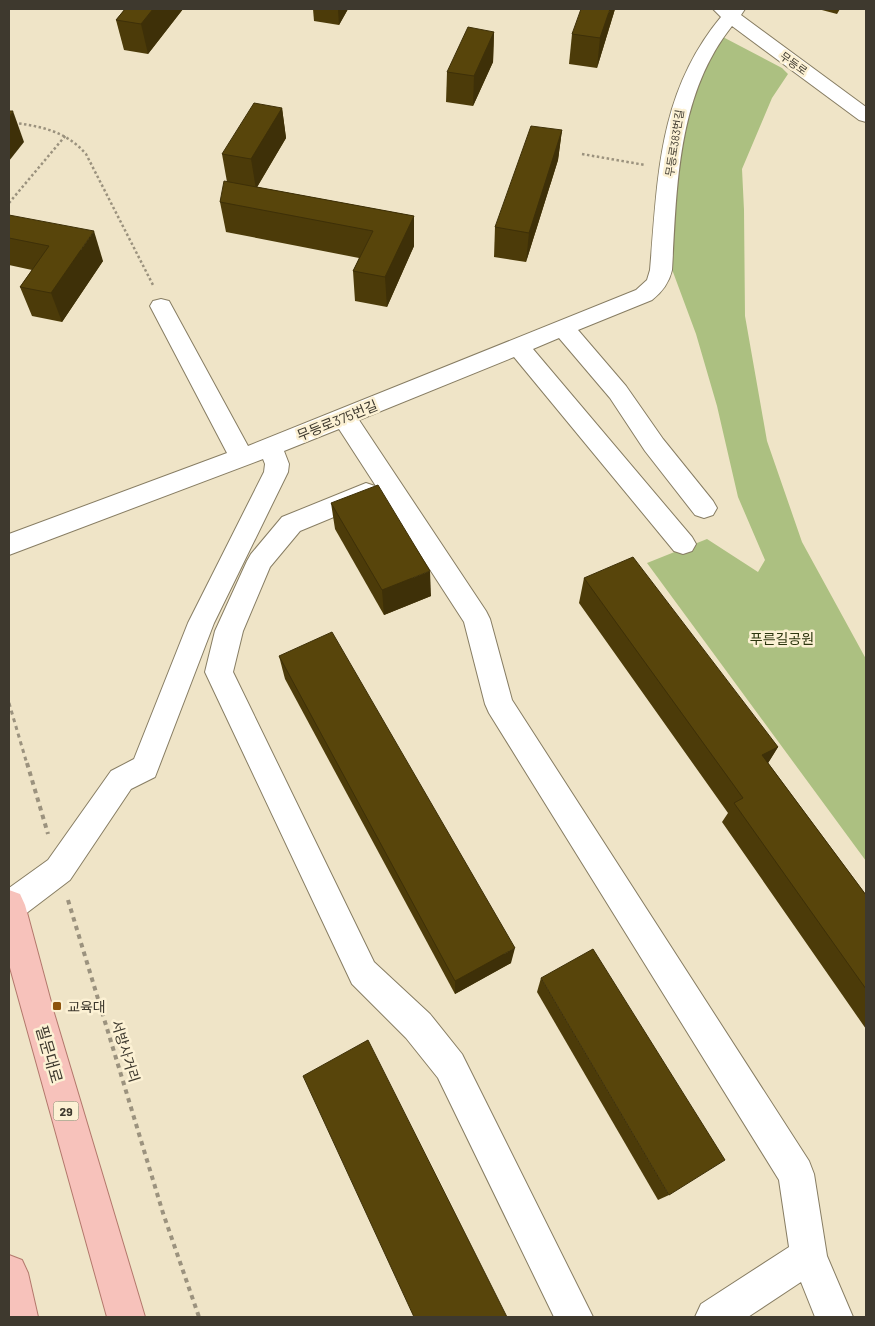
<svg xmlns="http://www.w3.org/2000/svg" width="875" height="1326" viewBox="0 0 875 1326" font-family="Barlow,'Noto Sans KR',sans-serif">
  <rect width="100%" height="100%" fill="#efe4c7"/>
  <path fill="#acc081" d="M721,36l61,32 6,6 -16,24 -30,71 2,41 1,106 22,125 35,101 64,117v202l-219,-298 60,-24 51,33 7,-12 -27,-63 -21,-91 -21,-72 -26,-70 12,-152z"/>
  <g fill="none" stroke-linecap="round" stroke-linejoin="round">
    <g stroke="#877d63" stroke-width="2">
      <g id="minor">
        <path d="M713,9h32l-4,6 125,92v15l-7,-2 -127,-94c-55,69 -55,160 -60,244 -3,13 -10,22 -20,30l-74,30 48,56 37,53 50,62 4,7 -4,7 -9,3 -9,-3 -50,-64 -35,-53 -51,-60 -26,11 159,188 4,7 -4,7 -9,3 -9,-3 -160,-194 -155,63 127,191 4,8 22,81 297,461 5,13 13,82 26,61h-38l-14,-35 -53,35h-53l6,-13 88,-57 -10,-67 -290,-467 -4,-9 -21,-82 -125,-193 -55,22 5,13 -1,8 -74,151 -59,154 -24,12 -61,91 -50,38 -11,4v-34l39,-28 63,-89 23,-12 54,-136 76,-151 1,-8 -2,-5 -254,96v-21l218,-81 -77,-147 3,-5 8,-2 8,2 79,145 388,-156 11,-10 3,-10c8,-93 8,-177 71,-253z"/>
        <path d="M366,483l9,3 3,7 -3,7 -75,31 -30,36 -27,64 -10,41 141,290 56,52 32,40 131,263h-39l-116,-239 -32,-40 -54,-54 -147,-312 10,-41 32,-70 4,-7 31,-37z"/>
      </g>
    </g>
    <g stroke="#b3786c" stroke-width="2">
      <g id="major">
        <path d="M9,890l11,4 5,11 29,108 91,304h-38l-98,-353z"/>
        <path d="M9,1255l13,5 6,13 10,44h-29z"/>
      </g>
    </g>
    <g stroke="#9b927e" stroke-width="2.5" stroke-dasharray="2.5 2.5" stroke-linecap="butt">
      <path d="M9,122c30,4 56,8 77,32l68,133"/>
      <path d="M582,154l63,11"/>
      <path d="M9,203l57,-68"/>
    </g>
    <path stroke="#9b927e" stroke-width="3" stroke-dasharray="4 4" stroke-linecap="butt" d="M9,703l18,61"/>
    <g stroke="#9b927e" stroke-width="4" stroke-dasharray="4.5 4.5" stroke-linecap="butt">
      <path d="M27,763l21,71"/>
      <path d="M68,900l95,313 36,104"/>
    </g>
    <use href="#minor" fill="#fff" fill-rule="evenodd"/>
    <use href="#major" fill="#f7c2bb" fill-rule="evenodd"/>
  </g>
  <g fill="#4c3b09">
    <path d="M125,9h58l-35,45 -24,-4 -8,-30z"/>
    <path d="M313,9h35l-9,16 -25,-4z"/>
    <path d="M615,9l-18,59 -28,-4 3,-30z"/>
    <path d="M818,9h22l-3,5z"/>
    <path d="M494,32l-1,30 -20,44 -27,-4 1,-30z"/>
    <path d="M282,108l4,30 -29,49 157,29v30l-27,61 -32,-6 -2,-30 6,-13 -133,-26 -6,-30 7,-20 -5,-28z"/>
    <path d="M562,130l-4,30 -32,102 -32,-5 1,-30z"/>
    <path d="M9,215l94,46 -41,61 -30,-6 -12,-29 12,-17 -23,-5z"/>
    <path d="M331,503l100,93 -47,19 -49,-86z"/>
    <path d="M584,578l194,169 -10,16 98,132v134l-144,-207 6,-9 -149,-210z"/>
    <path d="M279,656l232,307 -56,31 -170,-315z"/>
    <path d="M541,978l128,217 -11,5 -121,-208z"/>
  </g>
  <g fill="#3e3008">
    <path d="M153,9h30l-35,45 -7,-30z"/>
    <path d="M338,9h10l-9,16z"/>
    <path d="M610,9h5l-18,59 3,-30z"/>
    <path d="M494,32l-1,30 -20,44 1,-30z"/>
    <path d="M282,108l4,30 -30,51 -5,-30z"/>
    <path d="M13,111l11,31 -15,19v-44z"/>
    <path d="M562,130l-4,30 -32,102 3,-29z"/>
    <path d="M414,216v30l-27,61 -2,-30z"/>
    <path d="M94,231l9,30 -41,61 -11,-29z"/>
    <path d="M430,571l1,25 -47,19 -2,-25z"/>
    <path d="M778,747l-13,21 -3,-13z"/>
    <path d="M515,948l-4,15 -56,31v-13z"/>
  </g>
  <g fill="#58450b" stroke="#3e3008">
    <path d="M125,9h28l-12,15 -25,-4z"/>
    <path d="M581,9h29l-10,29 -28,-4z"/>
    <path d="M468,27l26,5 -20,44 -27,-4z"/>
    <path d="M254,103l28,5 -31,51 -29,-5z"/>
    <path d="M9,111h4l-4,6z"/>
    <path d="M531,126l31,4 -33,103 -34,-6z"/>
    <path d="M224,181l190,35 -29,61 -32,-6 20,-40 -153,-29z"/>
    <path d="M9,215l85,16 -43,62 -31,-6 29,-41 -40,-8z"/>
    <path d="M378,485l52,86 -48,19 -51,-87z"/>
    <path d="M633,557l145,190 -16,8 104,140v94l-132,-186 9,-5 -159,-220z"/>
    <path d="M332,632l183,316 -60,33 -176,-325z"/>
    <path d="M593,949l132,211 -56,35 -128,-217z"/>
    <path d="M368,1040l139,277h-93l-111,-241z"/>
  </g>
  <rect fill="#8d530c" stroke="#fcf1d4" stroke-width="2" x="52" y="1001" width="10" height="10" rx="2.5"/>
  <g text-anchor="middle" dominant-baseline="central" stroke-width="5" stroke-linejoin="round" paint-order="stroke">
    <g font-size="11" fill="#3e392e" stroke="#fcf1d4">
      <text transform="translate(794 63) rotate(36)">무등로</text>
      <text transform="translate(674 143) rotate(-81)">무등로383번길</text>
    </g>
    <rect fill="#fcf1d4" stroke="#777060" stroke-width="1" x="53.5" y="1101.5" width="25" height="19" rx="4"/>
    <g font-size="12" font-weight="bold" fill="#3e392e">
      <text x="66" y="1111">29</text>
    </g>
    <g font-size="14" fill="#3e392e" stroke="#fcf1d4">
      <text transform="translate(337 420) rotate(-22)">무등로375번길</text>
      <text transform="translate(126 1051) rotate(73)">서방사거리</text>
    </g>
    <g font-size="14" fill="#2c360e" stroke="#fcf1d4">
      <text x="782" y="638">푸른길공원</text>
    </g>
    <g font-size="14" fill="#3e392e" stroke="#fcf1d4" text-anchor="start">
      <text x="67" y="1006">교육대</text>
    </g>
    <g font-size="16" fill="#3e392e" stroke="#fcf1d4">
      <text transform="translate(50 1054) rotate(74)">필문대로</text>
    </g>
  </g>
  <rect width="875" height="1326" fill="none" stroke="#3e392e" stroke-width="20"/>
</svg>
